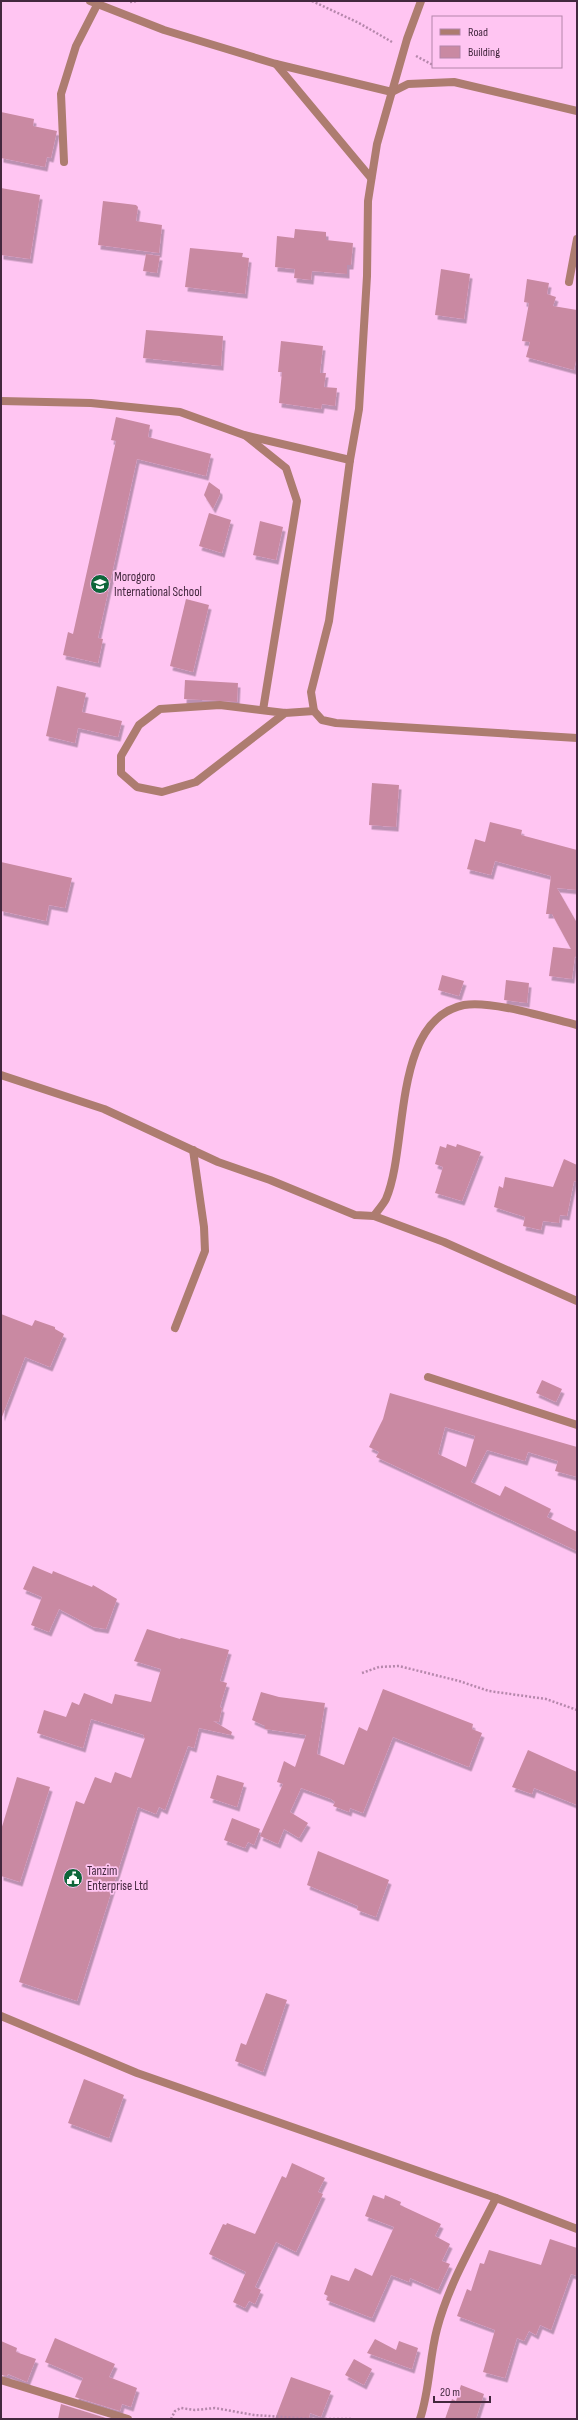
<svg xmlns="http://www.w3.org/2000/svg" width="578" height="2420" viewBox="0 0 578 2420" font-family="'Sofia Sans Condensed',sans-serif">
  <defs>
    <filter id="shadow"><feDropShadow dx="2.5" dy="4.5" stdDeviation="0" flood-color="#0004"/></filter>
  </defs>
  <rect width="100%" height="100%" fill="#ffc5f2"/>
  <g fill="#c989a2" fill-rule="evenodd" filter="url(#shadow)">
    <path d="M1,112l33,7 -1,7 24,5 -6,27 -4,-1 -2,10 -44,-9z"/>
    <path d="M1,188l39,7 -10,64 -29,-4z"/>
    <path d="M103,201l33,4 2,2 -2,14 26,4 -3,28 -61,-8z"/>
    <path d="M295,229l31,3v8l27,3 -2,22h-4v9l-35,-3 -1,9 -17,-2 1,-9 -20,-2 2,-31 17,2z"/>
    <path d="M190,248l53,5 -1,4 7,1 -4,36 -60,-7z"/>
    <path d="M146,254l14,2 -3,17 -14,-2z"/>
    <path d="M441,269l29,5 -6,45 -29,-4z"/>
    <path d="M527,279l22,4 -2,11 9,3 -3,9 24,4v46l-3,14 -48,-13 4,-15 -8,-1 7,-38 -5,-1z"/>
    <path d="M146,330l77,6 -2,30 -78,-8z"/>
    <path d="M281,341l42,5 -3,27h6l-2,14 13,1 -2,18 -13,-2 -1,5 -42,-6 3,-31h-4z"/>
    <path d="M116,417l34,8 -2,12 63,17 -5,22 -69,-17 -39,179 5,1 -5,24 -35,-8 5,-23 5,2 43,-193 -5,-1z"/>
    <path d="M209,482l11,8v4l-7,15 -9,-14z"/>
    <path d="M209,513l22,7 -9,33 -23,-7z"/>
    <path d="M260,521l23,6 -7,33 -23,-5z"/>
    <path d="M186,599l23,6 -16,67 -23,-6z"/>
    <path d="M185,680l53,3 -1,19 -53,-3z"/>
    <path d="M57,686l29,7 -4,19 40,9 -4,16 -40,-9 -3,15 -29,-7z"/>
    <path d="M372,783l27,2 -3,42 -27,-2z"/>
    <path d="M490,822l32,8 -1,5 56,15v40l-20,-2 20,35v37l-2,-4 -3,23 -23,-3 4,-29 18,2 -19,-35h-6l5,-38 -56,-15 -4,14 -24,-6 8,-30 10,3z"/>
    <path d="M1,862l71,16 -7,30 -16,-3 -3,16 -45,-10z"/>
    <path d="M442,975l22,6 -5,15 -21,-6z"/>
    <path d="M506,980l23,3 -2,20 -23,-3z"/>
    <path d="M447,1144l9,3 1,-3 24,8 -19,49 -27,-8 8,-26 -8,-3 5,-18 6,2z"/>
    <path d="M564,1159l13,6v17l-3,-1 -7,35 -7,-1 -1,8 -16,-2 -2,9 -18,-4 2,-9 -31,-10 5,-21 4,2 2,-11 48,10z"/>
    <path d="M1,1314l31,12 3,-6 20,7v2l9,5 -14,33 -25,-10 -23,60z"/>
    <path d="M542,1380l20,9 -6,13 -20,-9z"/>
    <path d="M390,1393l187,54v30l-22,-6 3,-10 -30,-9 -3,9 -38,-11 -16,32 29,14 5,-10 46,23 -4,8 30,15v19l-201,-94 3,-5 -10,-5 14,-28zM445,1427l30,9 -9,31 -28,-13z"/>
    <path d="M33,1566l19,8 1,-3 39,16 1,-2 24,14 -11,30 -13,-2 -34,-18 -10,23 -18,-7 11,-28 -19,-8z"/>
    <path d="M147,1629l33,10 1,-1 48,12 -9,31 7,2 -7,24 2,1 -3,14 -6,-1 19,11 -1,3 -32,-7 -5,20 -6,-2 -23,64 -6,-3 -3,7 -18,-7 -61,194 -58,-19 57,-181 8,3 11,-27 16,6 4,-11 16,6 14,-40 -2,-1 1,-2 -53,-16 -8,29 -46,-15 7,-23 22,7 6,-15 7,3 5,-12 28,11 3,-10 36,8 10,-33 -27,-8z"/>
    <path d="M383,1689l90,35 -1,5 10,4 -13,34 -76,-30 -30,76 -13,-5 -1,4 -16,-6 2,-4 -4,-3 -30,-11 -11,24 18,11 -9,15 -15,-9 -6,15 -18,-8 23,-52 -6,-2 7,-21 11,6 11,-32 -41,-6v-3l-13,-6 9,-28 18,5 46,6 -8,51 27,11 15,-38 8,4z"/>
    <path d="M528,1750l49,22v33l-43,-17 -2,6 -20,-7z"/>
    <path d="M217,1775l27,8 -7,24 -27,-9z"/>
    <path d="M17,1777l33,10 -30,95 -19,-6v-46z"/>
    <path d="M232,1818l28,11 -6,16 -6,-3 -3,6 -21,-8z"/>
    <path d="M318,1851l71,29 -13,37 -19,-7 1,-4 -51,-21z"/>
    <path d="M266,1993l21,7 -24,72 -28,-11 6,-18 5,2z"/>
    <path d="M84,2079l40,16 -15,43 -41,-15z"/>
    <path d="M292,2163l33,15 -7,14 5,2 -27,58 -20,-10 -21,45 6,3 -6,14 -6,-3 -4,7 -12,-6 13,-30 -37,-18 14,-30 3,1 1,-2 28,11 27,-58 4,2z"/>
    <path d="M373,2195l11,4 1,-4 16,7 -1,3 41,19 -6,12 15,8 -8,17 8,3 -12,26 -28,-12 -1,4 -18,-7 -19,43 -46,-18 2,-4 -4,-2 7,-19 18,6 6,-13 17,8 22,-49 -29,-11z"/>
    <path d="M550,2239l27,9v28l-6,-2 -20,56 -11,-5 -4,10 -7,-4 -5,10 -7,-3 -12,40 -22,-6 12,-42 -38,-14 10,-27 4,2 9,-28 4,1 5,-14 52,15z"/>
    <path d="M55,2338l60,26 -6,13 28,11 -6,19 -9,-3 -2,7 -45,-14 8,-19 -38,-16z"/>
    <path d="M375,2339l21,11 3,-9 19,7 -6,21 -45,-16z"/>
    <path d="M1,2341l16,7 -1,4 20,7 -9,23 -19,-8 -1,2 -6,-1z"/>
    <path d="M354,2359l18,10 -8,16 -19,-10z"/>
    <path d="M291,2377l40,14 -10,26 -11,-4 -1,6h-34z"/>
    <path d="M461,2385l23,9 -8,25h-31l7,-20 4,2z"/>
    <path d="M61,2404l48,15h-51z"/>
  </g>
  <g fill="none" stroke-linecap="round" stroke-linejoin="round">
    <g stroke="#b587ab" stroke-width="2.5" stroke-dasharray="2 2" stroke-linecap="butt">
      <path d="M312,1l47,22 33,19"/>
      <path d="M130,2l7,-1"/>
      <path d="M416,56l17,9"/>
      <path d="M362,1673l17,-6 20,-1 60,15 30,10 57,8 31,11"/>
      <path d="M171,2419l4,-8 6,-3 14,2 20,-2 39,7 59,4"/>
      <path d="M325,2419h26"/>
    </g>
    <g stroke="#ad7c70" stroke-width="8">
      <path d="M1,401l90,2 89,9 64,23 106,25"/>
      <path d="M246,436l40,32 11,33 -34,209"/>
      <path d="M285,713l-89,69 -34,10 -25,-5 -16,-14v-17l18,-31 21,-16 60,-4 65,8 29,-2"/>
    </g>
    <g stroke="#ad7c70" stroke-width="8">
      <path d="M90,1l74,29 112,34 116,28 16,-8 46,-2 123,29"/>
      <path d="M421,1l-14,38 -30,105 -9,57 -1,75 -8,133 -9,51 -21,161 -18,71 3,19 8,9 14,3 241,15"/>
      <path d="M276,64l95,114"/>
      <path d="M64,162l-3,-68 15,-48 21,-41"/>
      <path d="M569,282l8,-43"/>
      <path d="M1,1075l103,34 114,53 52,18 85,35 19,1c3,-5 9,-11 12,-17 23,-53 5,-179 78,-194 27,-5 84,13 113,20"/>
      <path d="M374,1216l70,26 133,59"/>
      <path d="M175,1328l30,-77 -1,-24 -11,-77"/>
      <path d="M428,1377l149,48"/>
      <path d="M1,2016l136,57 359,125 81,31"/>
      <path d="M1,2380l127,39"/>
      <path d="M420,2419c10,-30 9,-60 17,-90 12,-46 38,-89 59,-131"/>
    </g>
  </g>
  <defs>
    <g id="school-disc" transform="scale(1)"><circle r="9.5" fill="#0d6639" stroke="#ffc5f2"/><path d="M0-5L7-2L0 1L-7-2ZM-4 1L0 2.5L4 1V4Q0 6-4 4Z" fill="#fff"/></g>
    <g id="civic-disc" transform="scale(1)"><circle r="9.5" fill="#0d6639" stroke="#ffc5f2"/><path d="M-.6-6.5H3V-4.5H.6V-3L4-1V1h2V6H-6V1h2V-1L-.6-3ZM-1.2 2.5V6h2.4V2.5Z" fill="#fff"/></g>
  </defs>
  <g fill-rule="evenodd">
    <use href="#school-disc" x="100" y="584"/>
    <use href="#civic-disc" x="73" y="1878"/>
  </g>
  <g text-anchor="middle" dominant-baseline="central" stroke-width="3.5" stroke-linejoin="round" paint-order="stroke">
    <g font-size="13" fill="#43283e" stroke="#ffc5f2" text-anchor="start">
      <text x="114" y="577">Morogoro<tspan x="114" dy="15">International School</tspan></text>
      <text x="87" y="1871">Tanzim<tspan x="87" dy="15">Enterprise Ltd</tspan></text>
    </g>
  </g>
  <rect width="578" height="2420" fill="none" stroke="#43283e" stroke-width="4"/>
  <rect x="432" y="16" width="130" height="52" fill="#ffc5f2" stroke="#b486aa"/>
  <rect x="440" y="29" width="20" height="6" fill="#ad7c70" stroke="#b486aa"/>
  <text x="468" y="36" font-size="12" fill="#43283e">Road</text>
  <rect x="440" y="46" width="20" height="12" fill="#c989a2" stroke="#b486aa"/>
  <text x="468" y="56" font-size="12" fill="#43283e">Building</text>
  <path d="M434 2396v6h56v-6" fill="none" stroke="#43283e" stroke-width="2"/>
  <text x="440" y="2396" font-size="12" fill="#43283e" stroke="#ffc5f2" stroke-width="3" paint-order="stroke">20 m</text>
</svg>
